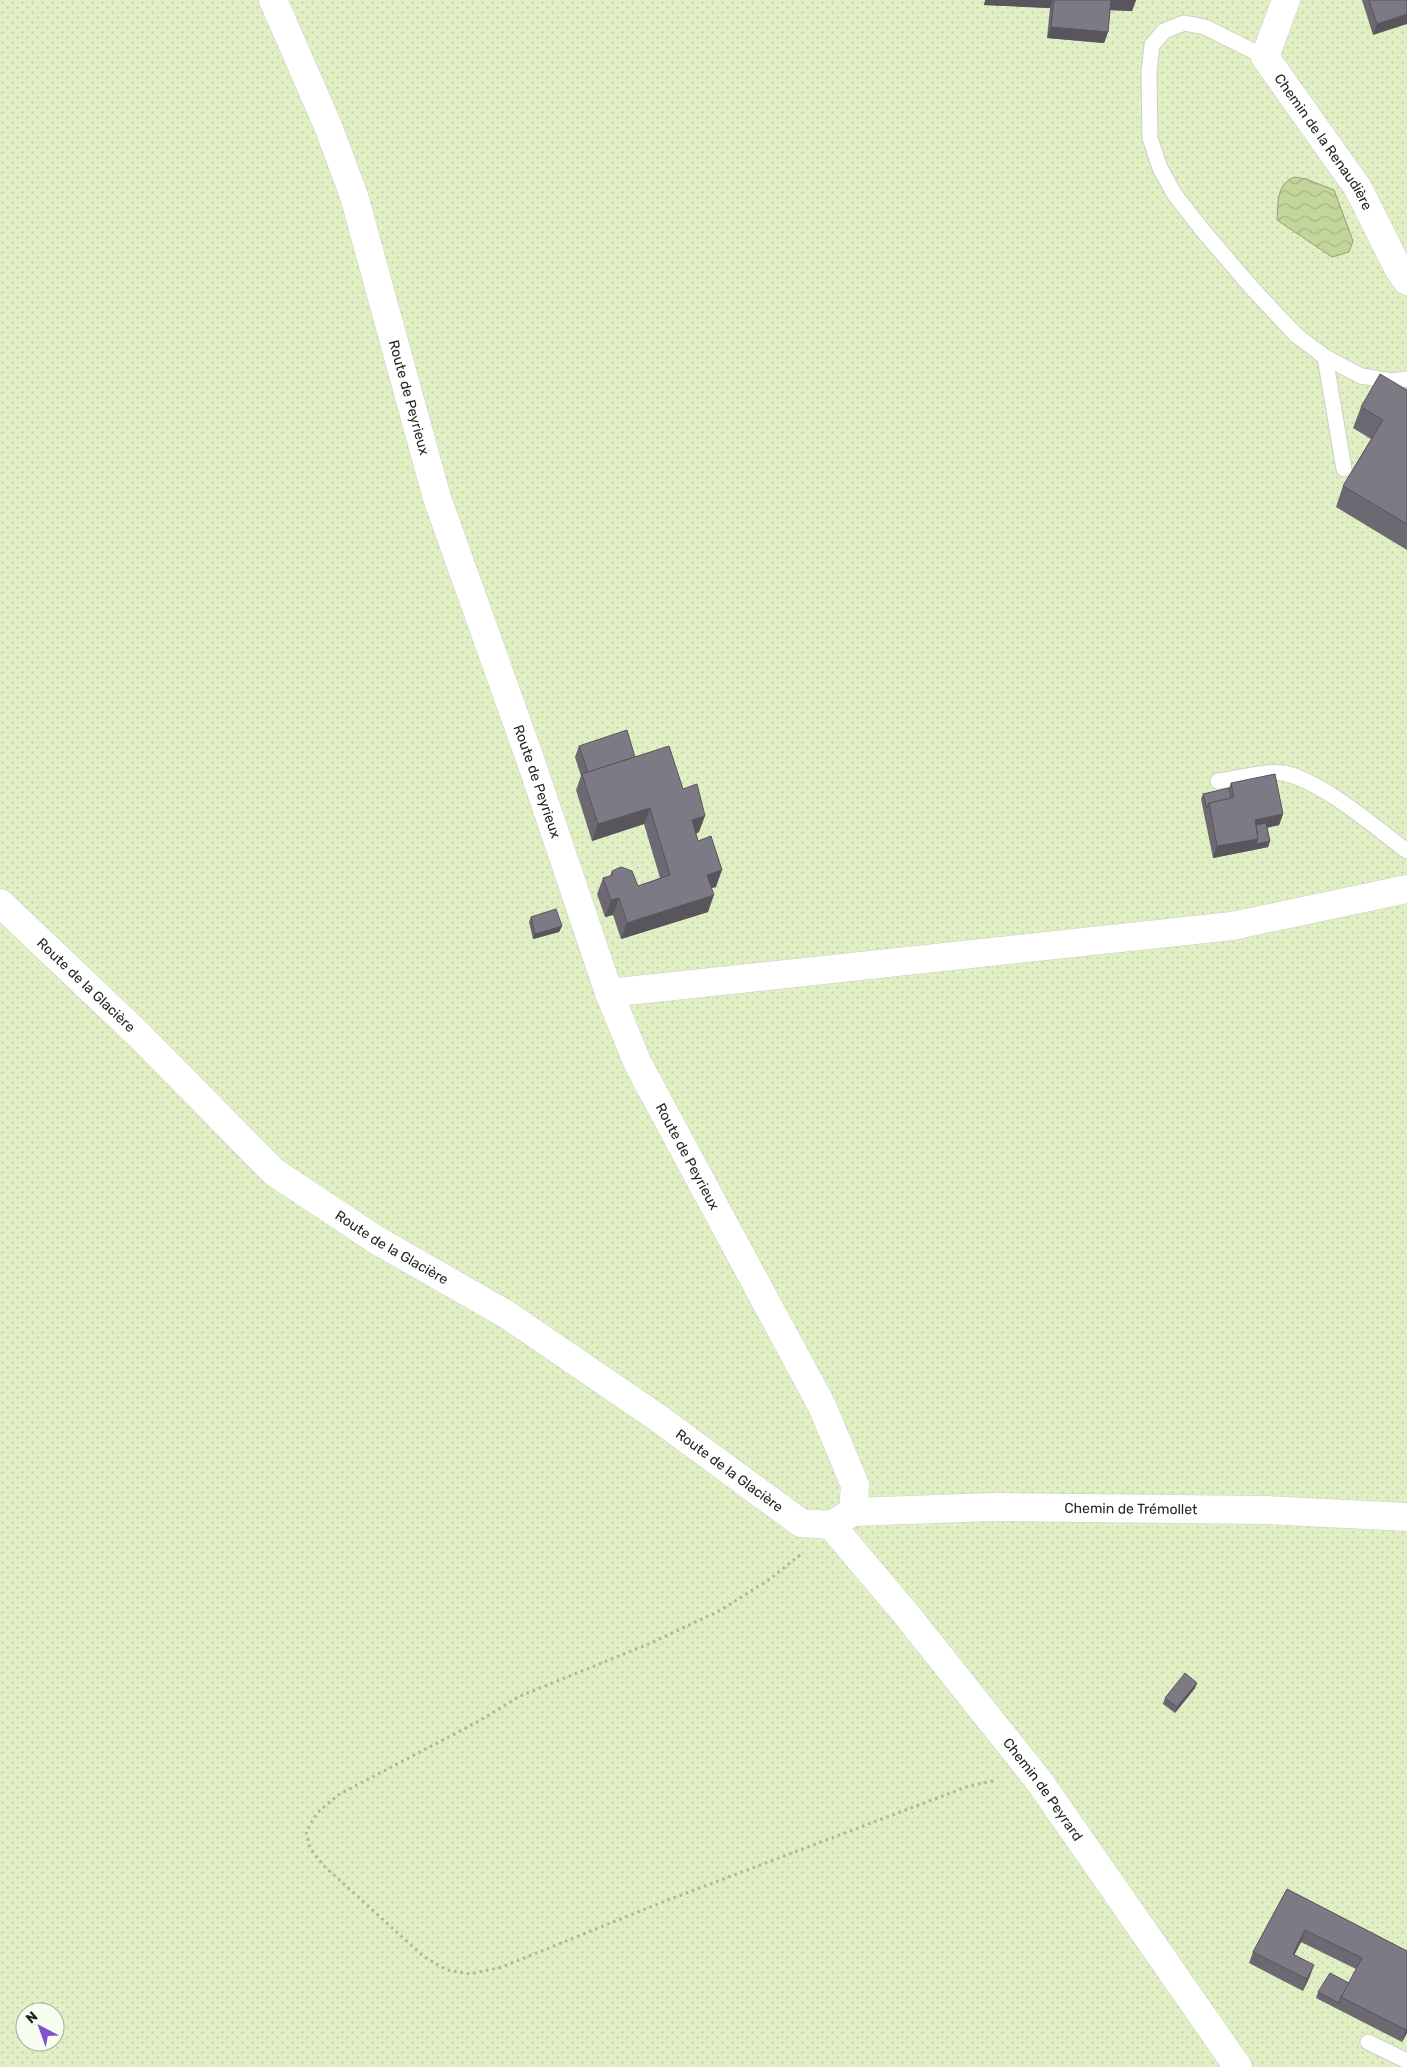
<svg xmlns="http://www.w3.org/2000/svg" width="1407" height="2067" viewBox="0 0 1407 2067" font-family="Rubik,sans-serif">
  <defs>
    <pattern id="grass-dots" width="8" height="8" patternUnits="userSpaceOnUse" patternTransform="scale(1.25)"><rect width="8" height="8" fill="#e1efc4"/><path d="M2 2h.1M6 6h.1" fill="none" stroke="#c1cda8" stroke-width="1.8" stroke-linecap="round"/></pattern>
    <pattern id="water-waves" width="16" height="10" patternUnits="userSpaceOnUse" patternTransform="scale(1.25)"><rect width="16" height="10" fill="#c3d59a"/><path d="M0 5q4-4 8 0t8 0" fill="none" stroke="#a7b784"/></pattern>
  </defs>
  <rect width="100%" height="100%" fill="#f8fdf1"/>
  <path fill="url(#grass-dots)" fill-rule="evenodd" d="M0,0h1407v2067h-1407zM25,2012h30v30h-30z"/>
  <path fill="url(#water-waves)" stroke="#93a076" d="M1295,177l11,2 28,11 19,51 -4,11 -17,5 -55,-37c1,-16 -1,-37 18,-43z"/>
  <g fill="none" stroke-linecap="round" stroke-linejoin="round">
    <g stroke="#cdd1c6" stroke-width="17">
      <g id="lane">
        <path d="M1265,57l-60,-30 -21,-4 -20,8 -12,14 -3,27 1,66 10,30 15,27 29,37 48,56 44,47 29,22 36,19 31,5 15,-2"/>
        <path d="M1325,357l19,112"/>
        <path d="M1218,781c16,-2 51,-11 65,-8 38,7 93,55 124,78"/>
        <path d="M1368,2042l39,19"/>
      </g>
    </g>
    <g stroke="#cdd1c6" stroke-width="29">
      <g id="street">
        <path id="s1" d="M273,0l55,126 26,70 83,302 92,258 80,237 29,71 184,342 33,79 -2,27 -22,13"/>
        <path id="s2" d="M1286,0l-21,57 93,131 40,80 9,13"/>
        <path id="s3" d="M0,903l139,132 135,137 104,69 128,73 152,104 143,105 30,2"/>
        <path d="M609,993l623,-67 175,-37"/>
        <path id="s4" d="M853,1512l139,-5 274,3 141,7"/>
        <path id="s5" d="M831,1525l75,89 133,167 199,286"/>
      </g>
    </g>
    <path stroke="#afb2a9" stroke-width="3" stroke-dasharray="2.5 4" stroke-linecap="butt" d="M800,1555l-30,24 -49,31 -70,33 -131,53 -41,25 -141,74 -21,18 -11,19 4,16 13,17 100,91 24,14 23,4 32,-7 158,-64 309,-117 28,-6"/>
    <use href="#lane" stroke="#fff" stroke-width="15"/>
    <use href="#street" stroke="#fff" stroke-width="28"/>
  </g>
  <g fill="#6c6972">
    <path d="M985,0h151l-4,11 -22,-1 -2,22 -4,11 -57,-5 3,-30 -66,-3z"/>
    <path d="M1362,0h45l-34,35z"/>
    <path d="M1407,390v160l-71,-43 7,-21 28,-47 -18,-11 8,-21z"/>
    <path d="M579,746l56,11 48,32 16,43 -3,2 2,7 18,46 -4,1 -4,24 -87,27 -8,-24 -8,2 -8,-23 6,-16 7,-2 2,-5 26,15 22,-8 -16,-54 -52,17 -16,-51 5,-14 -6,-19z"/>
    <path d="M1231,783l52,31 -4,11 -12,2 3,14 -2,6 -55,11 -12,-59 2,-5 26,-6z"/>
    <path d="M531,917l31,9 -3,6 -26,7 -4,-17z"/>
    <path d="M1197,1683l-2,5 -20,25 -12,-9 2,-6z"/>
    <path d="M1287,1889l120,62v82l-5,9 -86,-44 2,-6 31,-9 7,-14 -55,-27 -7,13 16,21 -7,15 -54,-28 4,-11z"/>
  </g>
  <g fill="#58555d">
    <path d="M986,0h67l-3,8 -66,-3z"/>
    <path d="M1111,0h25l-4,11 -25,-1z"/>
    <path d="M1407,14v10l-34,11 4,-11z"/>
    <path d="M1051,27l57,5 -4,11 -57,-5z"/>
    <path d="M650,808l-6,16 -52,17 6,-17z"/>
    <path d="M1283,814l-4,11 -25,6 1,-11z"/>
    <path d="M705,816l-6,16 -13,5 6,-17z"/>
    <path d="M1258,839l-4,11 -41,8 4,-12z"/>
    <path d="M1270,841l-2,6 -14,3 2,-6z"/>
    <path d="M722,870l-6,17 -15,4 6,-16z"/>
    <path d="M714,895l-6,17 -87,27 6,-16z"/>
    <path d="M619,898l-6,17 -8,2 6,-17z"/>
    <path d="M562,926l-3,6 -26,7 2,-5z"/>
    <path d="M1197,1683l-2,5 -20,25 2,-6z"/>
    <path d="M1305,1930l-4,12 -12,23 4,-11z"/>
    <path d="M1314,1965l-4,11 -7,15 4,-12z"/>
    <path d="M1407,2029v4l-5,9 4,-12z"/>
  </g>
  <g fill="#7d7a85" stroke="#58555d">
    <path d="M1054,0h57l-3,32 -57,-5z"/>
    <path d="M1369,0h38v14l-30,10z"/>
    <path d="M1380,374l27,16v134l-64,-38 40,-66 -22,-13z"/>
    <path d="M627,730l8,27 -47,15 -9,-26z"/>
    <path d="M669,746l14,43 14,-5 8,32 -13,4 6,21 13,-5 11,34 -15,5 7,20 -87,28 -8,-25 -8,2 -8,-22 10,-3 -1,-4 9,-4 11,4 6,15 32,-11 -20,-67 -52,16 -16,-50z"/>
    <path d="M1275,774l8,40 -28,6 3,19 -41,7 -8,-43 25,-6 -3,-14z"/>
    <path d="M1229,788l2,10 -22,5 -2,5 -4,-14z"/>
    <path d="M1266,823l4,18 -14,3 2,-5 -2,-14z"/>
    <path d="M556,909l6,17 -27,8 -4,-17z"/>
    <path d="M1185,1673l12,10 -20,24 -12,-9z"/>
    <path d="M1287,1889l120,62v78l-1,1 -65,-33 21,-39 -57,-28 -12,24 21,11 -7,14 -54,-27z"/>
    <path d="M1330,1973l19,10 -8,14 -2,6 -21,-11z"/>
  </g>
  <g text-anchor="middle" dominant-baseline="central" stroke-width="4" stroke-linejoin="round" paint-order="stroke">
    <g font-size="14" fill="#242621" stroke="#f8fdf1">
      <text stroke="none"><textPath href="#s2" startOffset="164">Chemin de la Renaudière</textPath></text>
      <text stroke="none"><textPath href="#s1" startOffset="421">Route de Peyrieux</textPath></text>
      <text stroke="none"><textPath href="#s1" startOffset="826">Route de Peyrieux</textPath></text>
      <text stroke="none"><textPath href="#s3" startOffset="119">Route de la Glacière</textPath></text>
      <text stroke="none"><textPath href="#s1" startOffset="1231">Route de Peyrieux</textPath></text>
      <text stroke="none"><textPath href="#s3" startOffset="524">Route de la Glacière</textPath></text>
      <text stroke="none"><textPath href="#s3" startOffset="929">Route de la Glacière</textPath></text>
      <text stroke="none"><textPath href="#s4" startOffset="278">Chemin de Trémollet</textPath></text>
      <text stroke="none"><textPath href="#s5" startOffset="339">Chemin de Peyrard</textPath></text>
    </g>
  </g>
  <g transform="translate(40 2027) rotate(319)"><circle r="24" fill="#f8fdf1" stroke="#a3a79e"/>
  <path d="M0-4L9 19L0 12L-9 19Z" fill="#8052cb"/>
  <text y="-8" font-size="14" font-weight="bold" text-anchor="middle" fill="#242621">N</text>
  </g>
</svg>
